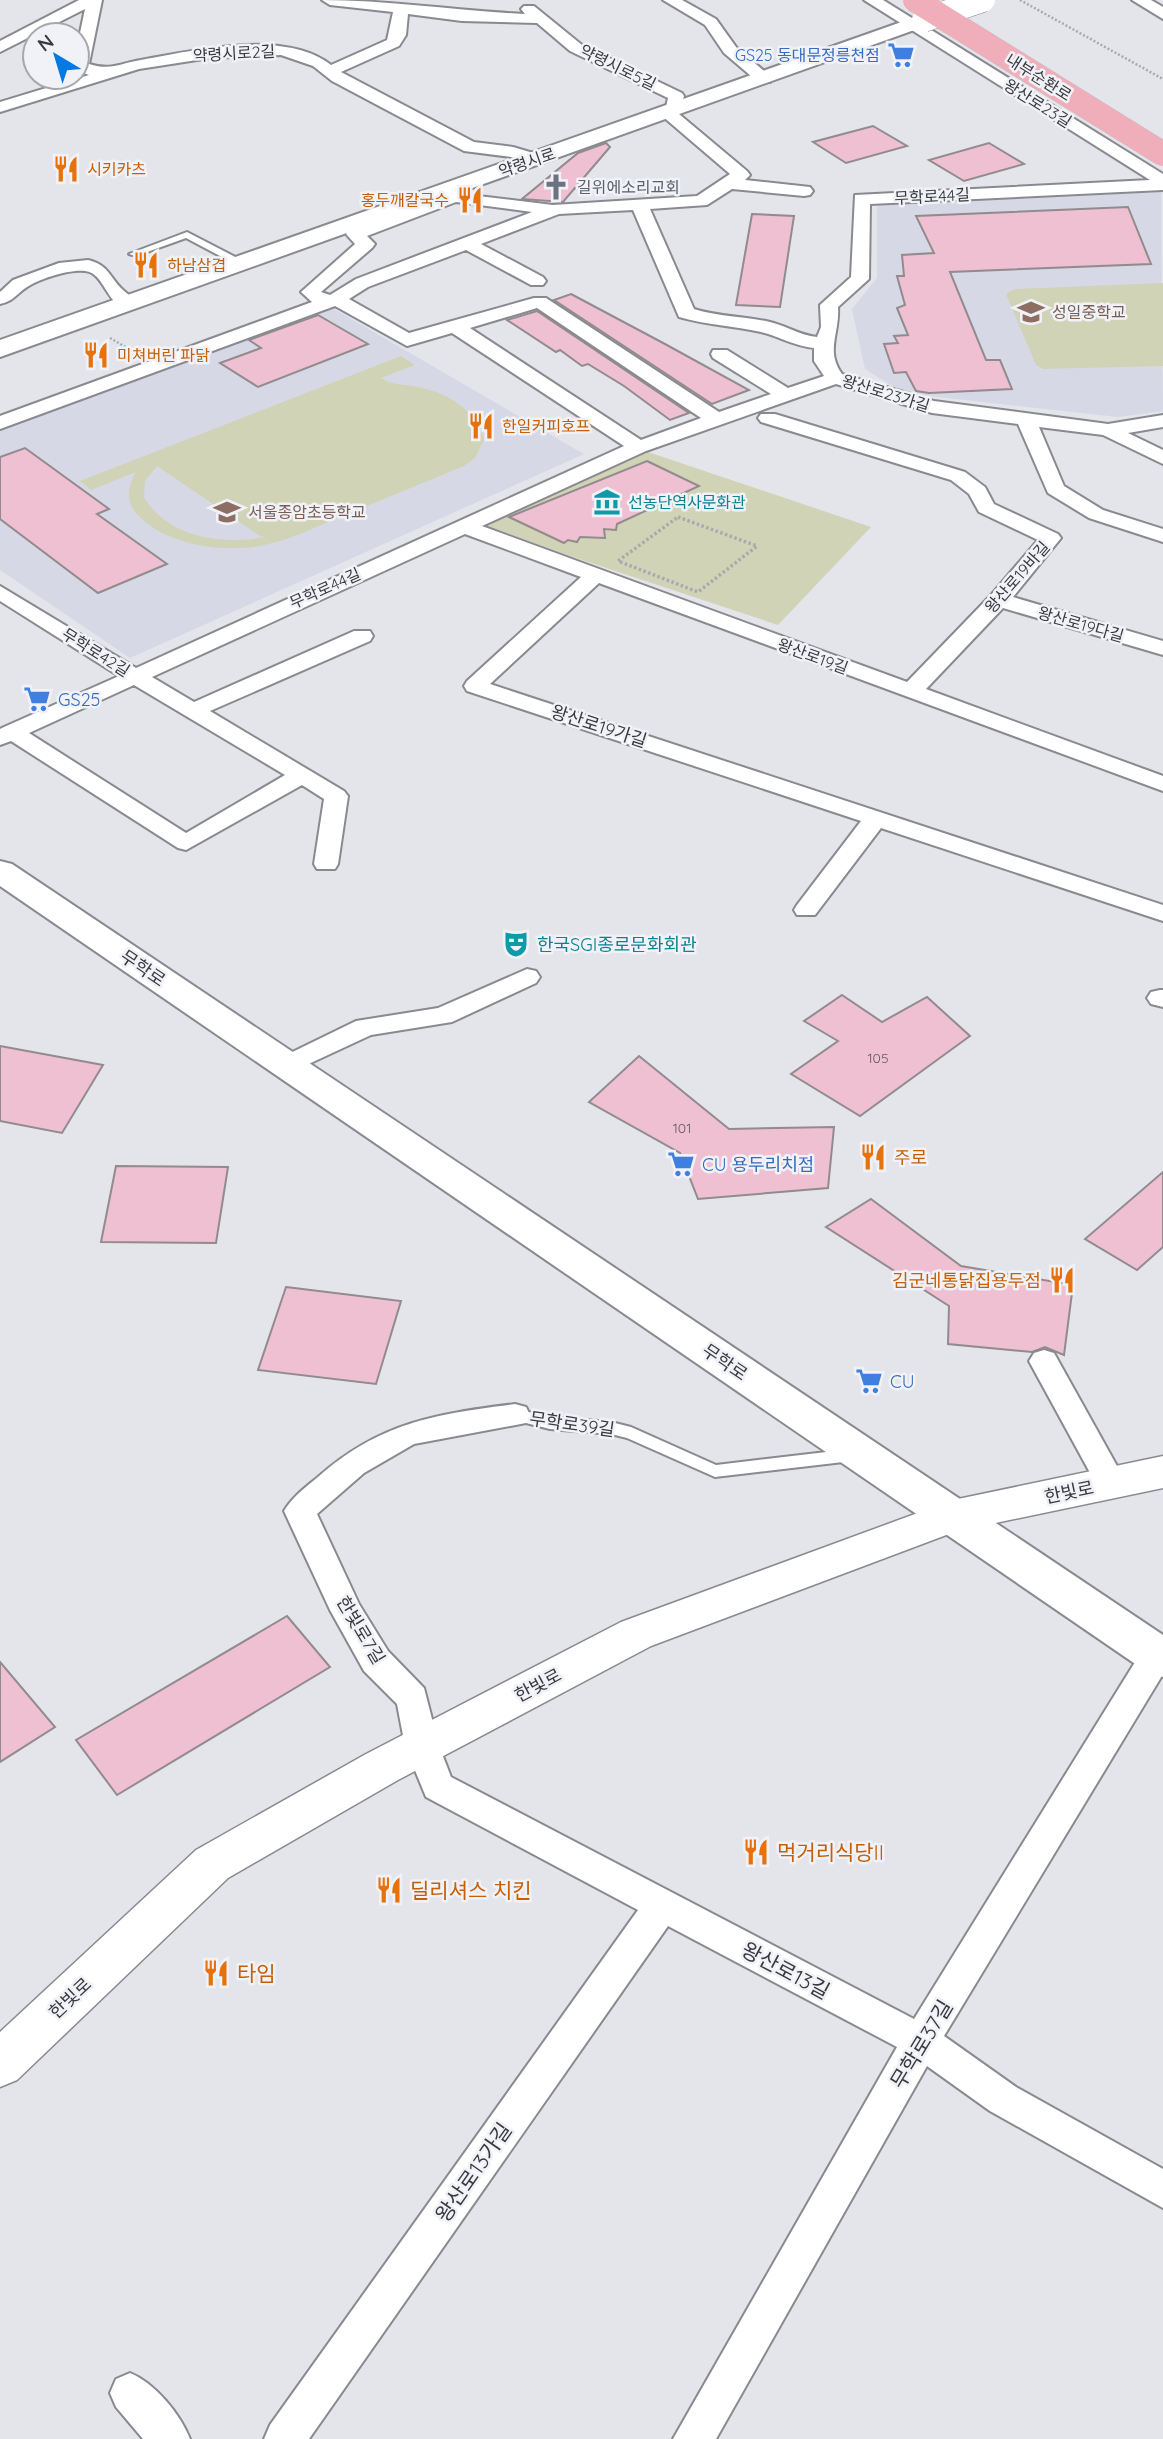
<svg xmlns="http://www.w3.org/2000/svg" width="1163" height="2439" viewBox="0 0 1163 2439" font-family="Quicksand,'Noto Sans KR',sans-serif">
  <rect width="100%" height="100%" fill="#e4e4eb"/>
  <g fill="#d7d8e6">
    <path d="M1161,192l2,219 -45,6 -189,-21 -27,-4 -37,-23 -13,-60 25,-31v-74z"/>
    <path d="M329,306l255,148 -454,204 -130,-88v-144z"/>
  </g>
  <g fill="#d1d3b6" fill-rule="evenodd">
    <path d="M1163,283v83l-120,3 -7,-4 -30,-71 9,-5z"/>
    <path d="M401,356l14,9 -34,13c10,7 21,6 32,8 33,6 61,21 71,54l-9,18 -11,8c-41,17 -83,34 -124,51 -25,10 -50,23 -76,28 -39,8 -93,1 -122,-26 -17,-15 -16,-29 -6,-47l-45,18 -11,-9zM157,466l103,70 5,1c-43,8 -97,1 -121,-40l1,-16z"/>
    <path d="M645,451l226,76 -93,98 -214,-71 -81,-30z"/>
  </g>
  <path fill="#e4e4eb" d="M902,0h89l172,103v58z"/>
  <g fill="#eec0d1" stroke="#928b8d" stroke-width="2">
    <path d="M873,126l34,20 -61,17 -33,-21z"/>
    <path d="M606,143l4,4 -47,55 -41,-3 56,-46z"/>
    <path d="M989,143l35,21 -60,17 -35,-21z"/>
    <path d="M1128,207l23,57 -201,8 36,88h14l12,29 -83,4 -13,-2 -10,-19 -12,1 -10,-29 14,-1 -4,-7 14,-1 -11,-27 8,-3 -8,-29h7l-2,-21 32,-2 -18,-37z"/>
    <path d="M752,214l42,2 -14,91 -44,-2z"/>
    <path d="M571,294l94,50 84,46 -37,14 -158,-104z"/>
    <path d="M537,311l152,102 -19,7 -46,-34 -36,-22 -6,2 -22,-16 -4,2 -49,-32z"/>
    <path d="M318,315l50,29 -110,43 -38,-24 41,-15 -12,-8z"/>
    <path d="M25,448l84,61 -12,5 70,50 -69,29 -98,-74v-62z"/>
    <path d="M647,461l52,25 -82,38 -1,6 -12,-1 1,9 -25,-1 -3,5 -9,-2 -4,3 -55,-26z"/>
    <path d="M842,995l40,27 45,-25 43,39 -110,80 -69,-42 47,-33 -34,-20z"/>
    <path d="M0,1046l103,19 -41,68 -62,-12z"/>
    <path d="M639,1056l90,73 105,-2 -6,61 -130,11 -18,-46 -91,-51z"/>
    <path d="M116,1166l112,1 -12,76 -115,-1z"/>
    <path d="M1163,1172v75l-26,23 -52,-31z"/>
    <path d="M871,1199l90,67 112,19 -9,70 -19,-8 -13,5 -84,-8 1,-38 -123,-79z"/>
    <path d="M286,1287l115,14 -25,83 -118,-14z"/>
    <path d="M287,1616l43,51 -213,128 -41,-55z"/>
    <path d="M0,1662l55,65 -55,35z"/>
  </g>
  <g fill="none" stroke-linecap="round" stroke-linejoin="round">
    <g stroke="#898a90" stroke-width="4">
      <g id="service">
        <path d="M187,232l56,29 1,2 -7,2 -51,-27 -50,18 -7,-2z"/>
        <path d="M515,1409l35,8 61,5 20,5 85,38 136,-16 5,2 3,4 -3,4 -5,2 -137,16 -88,-39 -16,-4 -61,-5 -40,-10 -3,-4 3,-4z"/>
      </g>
    </g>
    <g stroke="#898a90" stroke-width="4">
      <g id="minor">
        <path d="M79,0h23l-13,64c23,7 31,-1 52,-4 54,-10 145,-31 190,5l56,-25 6,-28 -63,-7 -8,-5c68,0 135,11 203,14l-4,-5 3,-3h10l48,39 100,48 2,3 -5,18 68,57 3,4 -5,5 65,7 3,4 -3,4 -6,1 -72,-7 -25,16 -57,4 44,100c25,8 51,7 76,13 17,4 29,13 47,15l4,-10 -1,-22 31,-28 4,-82 295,-15 -286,-180h19l280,174v16l-293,14 -1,75 -31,28c2,26 -13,44 4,67l92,27 174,23 55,-9v12l-35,6 35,17v14l-60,-29 -64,-8 25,59 39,24 60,19v13l-74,-24 -41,-25 -30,-69 -86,-11 -96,-29 -190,67 -164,75 425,156 84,-87 47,-55 -59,-28 -10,-18 -18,-14 -190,-58 -3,-4 3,-4h14l190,58 20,15 9,17 64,30 3,4 -48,59 150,44v14l-160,-47 -77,81 237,87v15l-564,-208 -109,101 673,221v16l-282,-93 -66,87h-18l-3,-5 3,-5 64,-84 -394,-130 -3,-5 3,-5 114,-104 -116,-43 -313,143 42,25 160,-71h16l3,5 -3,5 -160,70 134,80 4,5 -10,68 -3,5h-18l-3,-5 10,-65 -22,-14 -116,65 -8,-2 -167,-107 -11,4v-16l4,-2 115,-51 -119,-75v-15l136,82 488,-222 -172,-113 -45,13 -72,-40 -335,123v-13l312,-114 -11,-10 54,-48 -9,-10 3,-4 83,-31 -7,-5 3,-4 125,15 144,-9 33,-22 -69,-59 -2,-3 7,-5 2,-9 -98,-47 -33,-28 -75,-2 -54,-7 -2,21 -7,11 -58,26 133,70 39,5 27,8 2,4 -8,5 -23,-7 -47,-6 -132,-70 -19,-15 -32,-11 -71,3 -71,11 -139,43v-10l89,-27 -12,-4v-24l8,-38 -85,43v-11zM456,202l76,10 -176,67 -26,16 -9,-3 51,-44 3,-4 -8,-8zM633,210l46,107c28,8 55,9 82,15 20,5 30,13 53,16v13l10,15 -36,12 -61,-38h-14l-2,4 2,4 58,36 -52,18 -173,-114h-12l-125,35 -60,-34 19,-12 98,-37 65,35h12l3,-4 -3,-4 -62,-33 78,-30zM537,308l164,110 -60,22 -171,-112zM134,685l151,90 -99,58 -157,-100z"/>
        <path d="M663,0h19l34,19 20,28 34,29v6h-12l-34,-29 -19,-28z"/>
        <path d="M1132,0h19l12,7v12z"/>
        <path d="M88,260c21,5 21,17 35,30 5,5 10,7 14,12l-3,4c-28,7 -27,-33 -49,-35 -16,-2 -46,8 -58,16 -11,7 -13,14 -27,17v-12l13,-12 46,-17z"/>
        <path d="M527,969l9,2 4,6 -4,6 -84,39 -81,13 -84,39 -9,-3 -4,-6 4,-6 78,-38 82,-13z"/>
        <path d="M1160,990h3v17l-12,-3 -4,-6 4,-6z"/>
        <path d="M1044,1350l10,3 68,122 4,8 -4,8 -11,4 -11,-4 -71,-130 5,-8z"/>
        <path d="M515,1404l11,3 4,8 -4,8 -112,21 -50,29 -47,41 42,90 29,47 36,37 15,58 12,31 463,242 231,-373 12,-4 6,2v30l-219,362 72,51 147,82v39l-173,-97 -63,-45 -211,373h-43l224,-392 -229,-121 -359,513h-45l6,-14 368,-515 -212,-113 -21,-51 -8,-42 -33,-33 -34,-61 -46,-99c8,-14 22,-24 34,-34 62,-55 118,-63 197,-73z"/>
        <path d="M130,2373c25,10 50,41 60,66h-47l-27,-32 -6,-14 6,-14z"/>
      </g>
    </g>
    <g stroke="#898a90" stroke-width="3">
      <path id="tertiary" d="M1163,1456v32l-206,43 -306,115 -253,134 -170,98 -211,202 -17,7v-55l196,-182 170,-96 255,-132 332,-122z"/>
    </g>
    <g stroke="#898a90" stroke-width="4">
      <g id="secondary">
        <path d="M924,14l7,2 4,4 -4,4 -931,333v-17z"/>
        <path d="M0,861l12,3 1151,771v42l-16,-5 -1147,-786z"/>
      </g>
    </g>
    <g stroke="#a9a9ae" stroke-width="2.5" stroke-dasharray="2 2" stroke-linecap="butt">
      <path d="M1020,0l143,79"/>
      <path d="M110,338l19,11"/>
    </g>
    <path stroke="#a9a9ae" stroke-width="3.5" stroke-dasharray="2.5 2.5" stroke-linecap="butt" d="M678,517l79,29 -59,46 -80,-31z"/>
    <use href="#service" fill="#fff" fill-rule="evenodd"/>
    <use href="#minor" fill="#fff" fill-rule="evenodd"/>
    <use href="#tertiary" fill="#fff" fill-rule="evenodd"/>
    <use href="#secondary" fill="#fff" fill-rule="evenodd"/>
    <g stroke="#898a90" stroke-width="25" stroke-linecap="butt">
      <path id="secondary-bridge" d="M924,20l59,-20"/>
    </g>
    <g stroke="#c4c4c4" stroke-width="25" stroke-linecap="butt">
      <path id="trunk-bridge" d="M915,0l248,154"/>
    </g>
    <use href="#secondary-bridge" stroke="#fff" stroke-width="24"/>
    <use href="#trunk-bridge" stroke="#efaeba" stroke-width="24"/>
  </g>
  <defs>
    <g id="supermarket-bare" transform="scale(2.1)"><path d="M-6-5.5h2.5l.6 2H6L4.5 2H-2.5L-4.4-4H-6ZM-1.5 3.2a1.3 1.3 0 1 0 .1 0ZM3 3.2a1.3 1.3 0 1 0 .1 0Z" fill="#3f7fe0" stroke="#f1f2f8" stroke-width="2.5" paint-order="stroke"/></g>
    <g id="restaurant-bare" transform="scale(2.1)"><path d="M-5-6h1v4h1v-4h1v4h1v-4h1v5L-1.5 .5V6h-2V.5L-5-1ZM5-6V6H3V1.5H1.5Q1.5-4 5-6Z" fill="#e8710a" stroke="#f1f2f8" stroke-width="2.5" paint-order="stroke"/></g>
    <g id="church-bare" transform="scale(2.1)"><path d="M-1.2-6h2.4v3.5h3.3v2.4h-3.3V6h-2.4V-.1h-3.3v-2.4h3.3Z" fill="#6b7280" stroke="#f1f2f8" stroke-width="2.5" paint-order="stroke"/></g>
    <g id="school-bare" transform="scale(2.1)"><path d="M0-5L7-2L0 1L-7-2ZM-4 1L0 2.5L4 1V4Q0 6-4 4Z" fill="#8d6e63" stroke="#f1f2f8" stroke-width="2.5" paint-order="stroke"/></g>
    <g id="museum-bare" transform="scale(2.1)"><path d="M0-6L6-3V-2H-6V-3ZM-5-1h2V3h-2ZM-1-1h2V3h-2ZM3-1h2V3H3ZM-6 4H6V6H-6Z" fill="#0f9aa8" stroke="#f1f2f8" stroke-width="2.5" paint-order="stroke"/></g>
    <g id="theatre-bare" transform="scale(2.1)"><path d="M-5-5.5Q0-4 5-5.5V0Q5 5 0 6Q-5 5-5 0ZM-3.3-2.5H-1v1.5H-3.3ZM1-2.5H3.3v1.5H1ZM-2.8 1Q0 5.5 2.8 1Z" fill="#0f9aa8" stroke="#f1f2f8" stroke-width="2.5" paint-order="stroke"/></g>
  </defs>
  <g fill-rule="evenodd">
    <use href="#supermarket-bare" x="901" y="55"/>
    <use href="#restaurant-bare" x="66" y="169"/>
    <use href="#church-bare" x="556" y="187"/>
    <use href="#restaurant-bare" x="470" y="200"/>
    <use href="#restaurant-bare" x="146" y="265"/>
    <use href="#school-bare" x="1031" y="312"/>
    <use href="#restaurant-bare" x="96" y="355"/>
    <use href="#restaurant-bare" x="481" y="426"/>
    <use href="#museum-bare" x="607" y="502"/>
    <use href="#school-bare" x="227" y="512"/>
    <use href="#supermarket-bare" x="37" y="699"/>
    <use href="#theatre-bare" x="516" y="944"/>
    <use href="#restaurant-bare" x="873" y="1157"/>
    <use href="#supermarket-bare" x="681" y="1164"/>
    <use href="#restaurant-bare" x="1062" y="1280"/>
    <use href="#supermarket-bare" x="869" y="1381"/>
    <use href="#restaurant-bare" x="756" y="1852"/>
    <use href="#restaurant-bare" x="389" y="1890"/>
    <use href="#restaurant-bare" x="216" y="1973"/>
  </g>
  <g text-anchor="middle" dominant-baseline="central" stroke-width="5" stroke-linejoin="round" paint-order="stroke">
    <g font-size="14" fill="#665c61">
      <text x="878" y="1058">105</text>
      <text x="682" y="1128">101</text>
    </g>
    <g font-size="16" fill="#393a3c" stroke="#f1f2f8">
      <text transform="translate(234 53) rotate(-3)">약령시로2길</text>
      <text transform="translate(618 67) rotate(26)">약령시로5길</text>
      <text transform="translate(1039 77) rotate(32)">내부순환로</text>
      <text transform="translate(1038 103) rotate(32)">왕산로23길</text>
      <text transform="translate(527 162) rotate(-19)">약령시로</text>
      <text transform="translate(932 196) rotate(-3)">무학로44길</text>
      <text transform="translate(886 393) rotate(17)">왕산로23가길</text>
      <text transform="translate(1017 577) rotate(-49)">왕산로19바길</text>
      <text transform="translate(325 588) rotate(-24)">무학로44길</text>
      <text transform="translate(1081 624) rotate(16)">왕산로19다길</text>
      <text transform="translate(96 652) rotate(32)">무학로42길</text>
      <text transform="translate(813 656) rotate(20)">왕산로19길</text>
    </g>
    <g font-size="16" fill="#366cbe" stroke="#f1f2f8" text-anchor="end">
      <text x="880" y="55">GS25 동대문정릉천점</text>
    </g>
    <g font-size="16" fill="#c56008" stroke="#f1f2f8" text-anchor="start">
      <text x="87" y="169">시키카츠</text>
      <text x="449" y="200" text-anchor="end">홍두깨칼국수</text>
      <text x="167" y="265">하남삼겹</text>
      <text x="117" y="355">미쳐버린 파닭</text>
      <text x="502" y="426">한일커피호프</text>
    </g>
    <g font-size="16" fill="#5b616d" stroke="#f1f2f8" text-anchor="start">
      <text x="577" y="187">길위에소리교회</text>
    </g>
    <g font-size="16" fill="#785e54" stroke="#f1f2f8" text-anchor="start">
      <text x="1052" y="312">성일중학교</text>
      <text x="248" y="512">서울종암초등학교</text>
    </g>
    <g font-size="16" fill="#0d838f" stroke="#f1f2f8" text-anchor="start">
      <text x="628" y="502">선농단역사문화관</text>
    </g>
    <g font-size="18" fill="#366cbe" stroke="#f1f2f8" text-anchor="start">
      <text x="58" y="699">GS25</text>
      <text x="702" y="1164">CU 용두리치점</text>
      <text x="890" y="1381">CU</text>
    </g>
    <g font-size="18" fill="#393a3c" stroke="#f1f2f8">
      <text transform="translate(599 726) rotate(18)">왕산로19가길</text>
      <text transform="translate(143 968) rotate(34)">무학로</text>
      <text transform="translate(725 1362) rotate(34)">무학로</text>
      <text transform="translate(572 1424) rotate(8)">무학로39길</text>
      <text transform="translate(1069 1492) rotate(-12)">한빛로</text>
      <text transform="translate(361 1630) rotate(59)">한빛로7길</text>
      <text transform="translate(538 1685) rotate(-28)">한빛로</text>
      <text transform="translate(70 1998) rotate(-43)">한빛로</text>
    </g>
    <g font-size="18" fill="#0d838f" stroke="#f1f2f8" text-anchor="start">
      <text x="537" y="944">한국SGI종로문화회관</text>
    </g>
    <g font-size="18" fill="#c56008" stroke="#f1f2f8" text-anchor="start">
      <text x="894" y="1157">주로</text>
      <text x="1041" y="1280" text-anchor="end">김군네통닭집용두점</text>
    </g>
    <g font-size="21" fill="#c56008" stroke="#f1f2f8" text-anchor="start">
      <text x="777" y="1852">먹거리식당II</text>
      <text x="410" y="1890">딜리셔스 치킨</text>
      <text x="237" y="1973">타임</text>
    </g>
    <g font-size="21" fill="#393a3c" stroke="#f1f2f8">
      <text transform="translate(786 1970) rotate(28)">왕산로13길</text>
      <text transform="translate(921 2044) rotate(-59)">무학로37길</text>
      <text transform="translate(473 2172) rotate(-55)">왕산로13가길</text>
    </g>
  </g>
  <g transform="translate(56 56) rotate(322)"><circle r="33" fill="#f1f2f8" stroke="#a7a8ad" stroke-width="2"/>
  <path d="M0-5L12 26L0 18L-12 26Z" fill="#027ae1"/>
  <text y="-10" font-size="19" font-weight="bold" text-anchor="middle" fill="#393a3c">N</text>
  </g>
</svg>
